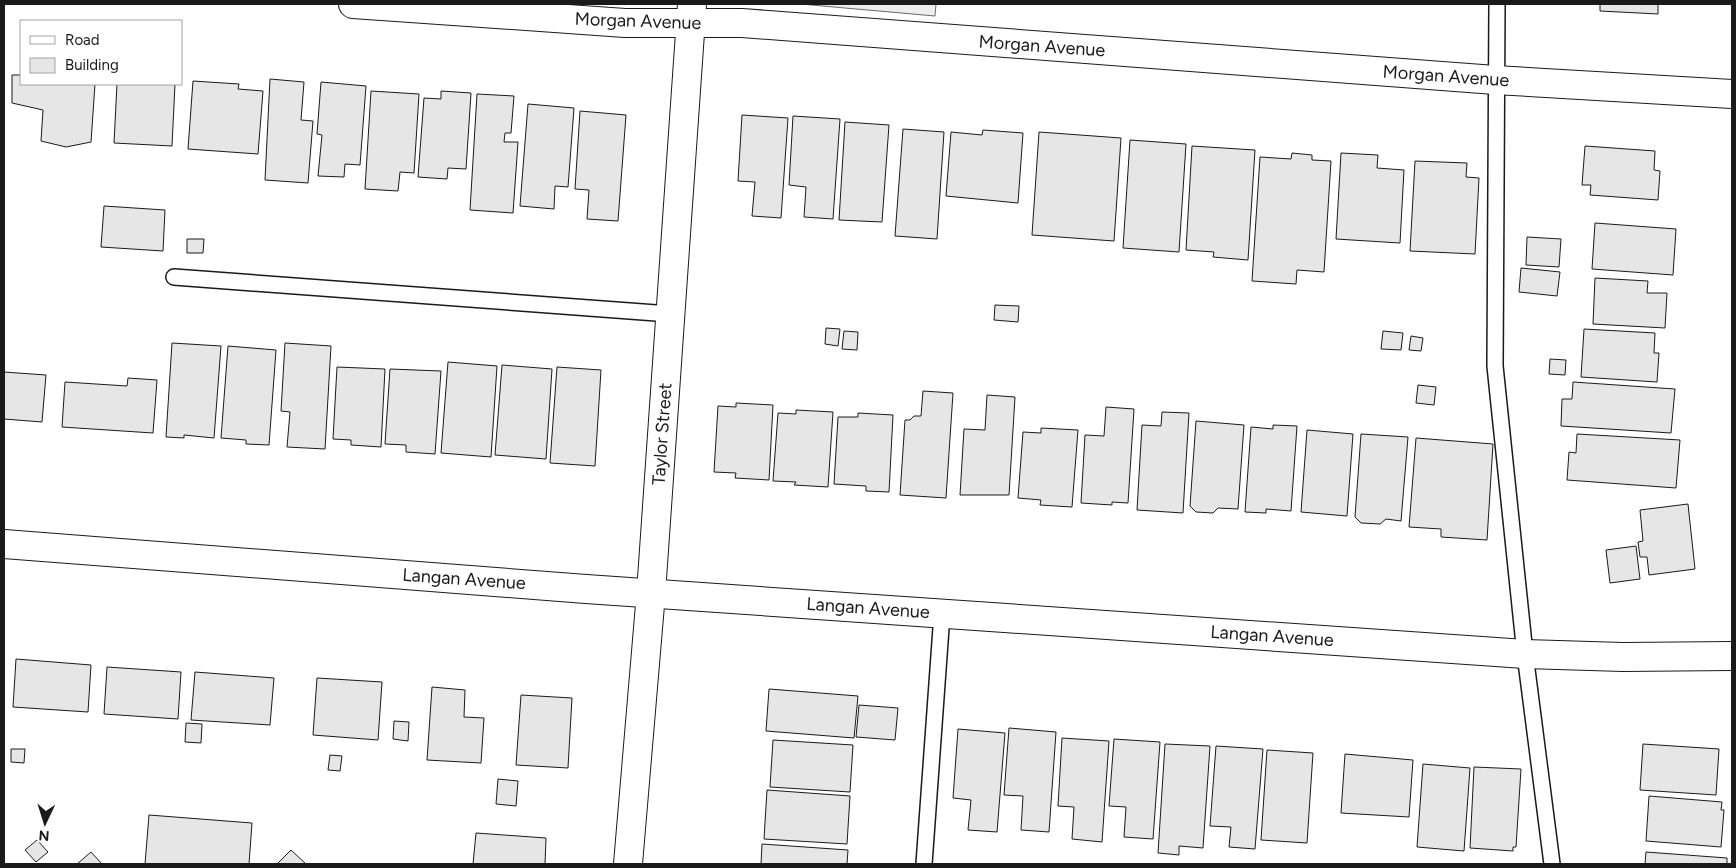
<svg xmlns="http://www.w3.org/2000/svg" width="1736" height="868" viewBox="0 0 1736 868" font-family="Figtree,sans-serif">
  <rect width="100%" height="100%" fill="#fff"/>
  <path fill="#ededed" stroke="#6a6a6a" d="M800,4h136l-1,12z"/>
  <g fill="#e6e6e6" stroke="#1a1a1a">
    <path d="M1600,4h58v10l-58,-3z"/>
    <path d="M12,75h9v9h74l-4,58 -25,5 -25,-6 2,-31 -31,-7z"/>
    <path d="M270,79l34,3 -3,38 12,1 -5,62 -43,-3z"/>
    <path d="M193,81l46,3 -1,5 25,2 -5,63 -70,-5z"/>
    <path d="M321,82l45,4 -6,79 -15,-1 -1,13 -26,-1 4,-41 -5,-1z"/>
    <path d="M117,84h58l-3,62 -58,-3z"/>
    <path d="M371,91l48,3 -5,79 -14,-1 -2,19 -33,-2z"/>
    <path d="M441,91l30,2 -5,76 -18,-1 -1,11 -29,-2 6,-79 17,1z"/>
    <path d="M477,94l37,2 -3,37h-6l-1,9h14l-5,71 -43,-3z"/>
    <path d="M528,104l46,4 -6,79 -13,-1 -1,23 -34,-3z"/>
    <path d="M580,111l46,4 -8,106 -31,-2 2,-29 -14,-1z"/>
    <path d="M742,115l46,3 -7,100 -29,-2 3,-34 -17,-1z"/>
    <path d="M793,116l47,3 -7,100 -29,-2 2,-30 -17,-2z"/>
    <path d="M845,122l44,3 -7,97 -43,-2z"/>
    <path d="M903,129l41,3 -7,107 -42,-3z"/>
    <path d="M983,130l40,3 -5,70 -72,-7 5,-64 31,3z"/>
    <path d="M1039,132l82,6 -7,103 -82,-6z"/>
    <path d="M1130,140l56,4 -7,108 -56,-4z"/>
    <path d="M1192,146l63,4 -7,110 -35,-3 1,-5 -28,-2z"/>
    <path d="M1585,146l70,5 -1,19 6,1 -2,29 -68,-5 1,-10h-9z"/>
    <path d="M1292,153l20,2v5l19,1 -7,111 -27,-2 -1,14 -44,-3 8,-124 31,2z"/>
    <path d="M1341,153l37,2 -1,13 27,2 -4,73 -64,-4z"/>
    <path d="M1415,161l52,2 -1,14 13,1 -4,76 -65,-3z"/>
    <path d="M104,206l61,4 -2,41 -62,-4z"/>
    <path d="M1595,223l81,6 -3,46 -81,-6z"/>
    <path d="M1527,237l34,2 -2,28 -33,-2z"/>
    <path d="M187,239h17l-1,14h-16z"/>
    <path d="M1521,268l39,4 -3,24 -38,-4z"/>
    <path d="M1595,278l53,3 -1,12h20l-2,35 -72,-4z"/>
    <path d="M995,305l24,1 -1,16 -24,-2z"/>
    <path d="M826,328l14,1 -2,17 -13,-2z"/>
    <path d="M1584,329l71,4 -1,20h5l-2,29 -76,-5z"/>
    <path d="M844,331l14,1 -1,18 -15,-1z"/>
    <path d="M1383,331l20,2 -2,17 -20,-1z"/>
    <path d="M1411,336l12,2 -2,13 -12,-1z"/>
    <path d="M172,343l49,3 -7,92 -30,-3v3l-18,-1z"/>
    <path d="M285,343l46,3 -6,103 -38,-2 3,-35 -9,-1z"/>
    <path d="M228,346l48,4 -7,95 -23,-1v-4l-25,-2z"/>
    <path d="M1550,359l16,1 -1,15 -16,-1z"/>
    <path d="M448,362l49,4 -6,91 -50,-4z"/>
    <path d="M502,365l50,4 -6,90 -51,-4z"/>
    <path d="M337,367l48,2 -4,78 -30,-2v-5l-18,-1z"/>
    <path d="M557,367l44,3 -6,96 -45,-3z"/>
    <path d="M390,369l51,2 -6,83 -29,-2v-7l-21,-1z"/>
    <path d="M4,372l42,3 -4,47 -38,-3z"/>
    <path d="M128,378l29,2 -4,53 -91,-6 3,-45 62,4z"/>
    <path d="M1573,382l102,7 -4,44 -110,-7 1,-27h10z"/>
    <path d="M1418,385l18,2 -2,18 -18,-2z"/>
    <path d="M923,391l30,2 -7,105 -46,-3 5,-75h5l4,-4h7z"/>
    <path d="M987,395l28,2 -6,98h-49l4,-66 21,1z"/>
    <path d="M736,403l37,2 -4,75 -34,-2 1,-5 -22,-1 4,-66 18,1z"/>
    <path d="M1106,407l28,2 -6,94 -16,-1v3l-31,-2 4,-68 19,1z"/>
    <path d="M796,410l37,2 -5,75 -34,-2 2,-3 -23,-1 5,-68 18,1z"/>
    <path d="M1162,412l27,1 -6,100 -46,-3 5,-85 19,1z"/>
    <path d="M858,413l35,2 -4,77 -23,-1v-5l-32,-2 4,-67h20z"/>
    <path d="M1196,421l48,4 -6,84 -20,-1 -5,5 -17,-1 -6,-6z"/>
    <path d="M1273,425l24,1 -6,85 -25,-2v4l-21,-1 6,-85 22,2z"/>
    <path d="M1041,428l37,2 -6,77 -32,-2 1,-5 -23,-2 5,-66 18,1z"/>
    <path d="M1307,430l46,4 -6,82 -46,-4z"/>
    <path d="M1361,434l47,3 -7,84 -15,-2 -6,5 -19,-1 -6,-6z"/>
    <path d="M1577,434l103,6 -4,48 -109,-8 2,-28 7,1z"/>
    <path d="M1416,438l77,6 -6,96 -46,-3v-8l-32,-2z"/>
    <path d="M1688,504l7,65 -46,6 -2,-18h-7l-2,-15 5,-1 -3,-31z"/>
    <path d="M1636,546l4,33 -30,4 -4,-33z"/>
    <path d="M16,659l75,6 -3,47 -75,-5z"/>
    <path d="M107,667l74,5 -3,47 -74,-5z"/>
    <path d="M195,672l79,6 -4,47 -79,-5z"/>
    <path d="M317,678l65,4 -4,58 -65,-5z"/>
    <path d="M432,687l33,3 -1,27 20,1 -3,45 -54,-3z"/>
    <path d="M769,689l89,7 -4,42 -88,-7z"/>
    <path d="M521,695l51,3 -4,70 -52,-3z"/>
    <path d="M859,705l39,3 -3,32 -39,-3z"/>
    <path d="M394,721l15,1 -1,19 -15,-2z"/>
    <path d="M186,723l16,1 -1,19 -16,-1z"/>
    <path d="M1009,728l47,4 -7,100 -28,-2 2,-34 -19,-1z"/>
    <path d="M958,729l47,4 -8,99 -29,-2 3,-30 -18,-2z"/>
    <path d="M1062,738l47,3 -7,101 -30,-3 2,-32 -16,-1z"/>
    <path d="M1114,739l46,3 -7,97 -29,-2 2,-30 -17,-1z"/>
    <path d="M773,740l80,5 -3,47 -80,-5z"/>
    <path d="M1165,744l45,2 -7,102 -24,-2v9l-21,-2z"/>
    <path d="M1643,744l76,5 -3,46 -76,-5z"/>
    <path d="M1216,746l47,3 -8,100 -26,-2 2,-20 -21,-1z"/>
    <path d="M11,749h14l-1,14 -13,-1z"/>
    <path d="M1267,750l46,3 -6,90 -46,-3z"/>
    <path d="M1345,754l68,6 -4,57 -68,-4z"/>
    <path d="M330,755l12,1 -2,15 -12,-1z"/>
    <path d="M1423,764l47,4 -6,83 -47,-4z"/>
    <path d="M1474,767l47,2 -5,78h-3v4l-43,-3z"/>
    <path d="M498,779l20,2 -2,25 -20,-2z"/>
    <path d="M767,790l83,6 -3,48 -83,-5z"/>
    <path d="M1649,796l73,6 -1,8h3l-3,37 -75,-6z"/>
    <path d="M149,815l103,8 -3,41h-104z"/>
    <path d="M476,833l70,5 -1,26h-72z"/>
    <path d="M37,840l11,12 -12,10 -11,-12z"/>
    <path d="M762,844l86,6 -1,14h-86z"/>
    <path d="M291,850l15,14h-29z"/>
    <path d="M91,852l11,12h-25z"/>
    <path d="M1646,852l81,6v6h-82z"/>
  </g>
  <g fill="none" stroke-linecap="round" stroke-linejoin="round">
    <g stroke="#1a1a1a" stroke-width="18">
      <g id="lane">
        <path d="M1497,4l-2,362 30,288 27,210"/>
        <path d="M174,277l496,37"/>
        <path d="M924,864l18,-250"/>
      </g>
    </g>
    <g stroke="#1a1a1a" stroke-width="30">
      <path id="street" d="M353,4l272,19h117l753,57 237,14"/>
    </g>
    <g stroke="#1a1a1a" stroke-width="30">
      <g id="secondary">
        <path d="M4,544l582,45 939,65 98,3 109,-1"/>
        <path d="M628,864l23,-271 41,-589"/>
      </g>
    </g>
    <use href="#lane" stroke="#fff" stroke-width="15"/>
    <use href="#street" stroke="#fff" stroke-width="28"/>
    <use href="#secondary" stroke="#fff" stroke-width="28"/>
  </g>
  <g text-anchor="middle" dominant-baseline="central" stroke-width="4" stroke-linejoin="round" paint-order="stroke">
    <g font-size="18" fill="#1a1a1a" stroke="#fff">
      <text transform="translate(638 21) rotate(2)">Morgan Avenue</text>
      <text transform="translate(1042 46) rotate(4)">Morgan Avenue</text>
      <text transform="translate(1446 76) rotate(4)">Morgan Avenue</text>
      <text transform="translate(662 434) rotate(-86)">Taylor Street</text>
      <text transform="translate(464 579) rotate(4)">Langan Avenue</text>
      <text transform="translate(868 608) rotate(4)">Langan Avenue</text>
      <text transform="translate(1272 636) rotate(4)">Langan Avenue</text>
    </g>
  </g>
  <rect width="1736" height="868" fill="none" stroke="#1a1a1a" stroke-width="10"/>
  <rect x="20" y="20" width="162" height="65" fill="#ffffff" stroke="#a3a3a3"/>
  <rect x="30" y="36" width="25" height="8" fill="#ffffff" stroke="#a3a3a3"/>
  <text x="65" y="45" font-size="15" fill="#1a1a1a">Road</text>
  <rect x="30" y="58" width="25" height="15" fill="#e6e6e6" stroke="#a3a3a3"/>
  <text x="65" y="70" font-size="15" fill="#1a1a1a">Building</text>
  <g transform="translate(45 823) rotate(184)" stroke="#ffffff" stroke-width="4" paint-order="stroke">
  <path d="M0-4L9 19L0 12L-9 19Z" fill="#1a1a1a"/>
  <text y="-8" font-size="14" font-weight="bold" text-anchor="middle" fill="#1a1a1a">N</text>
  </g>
</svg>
